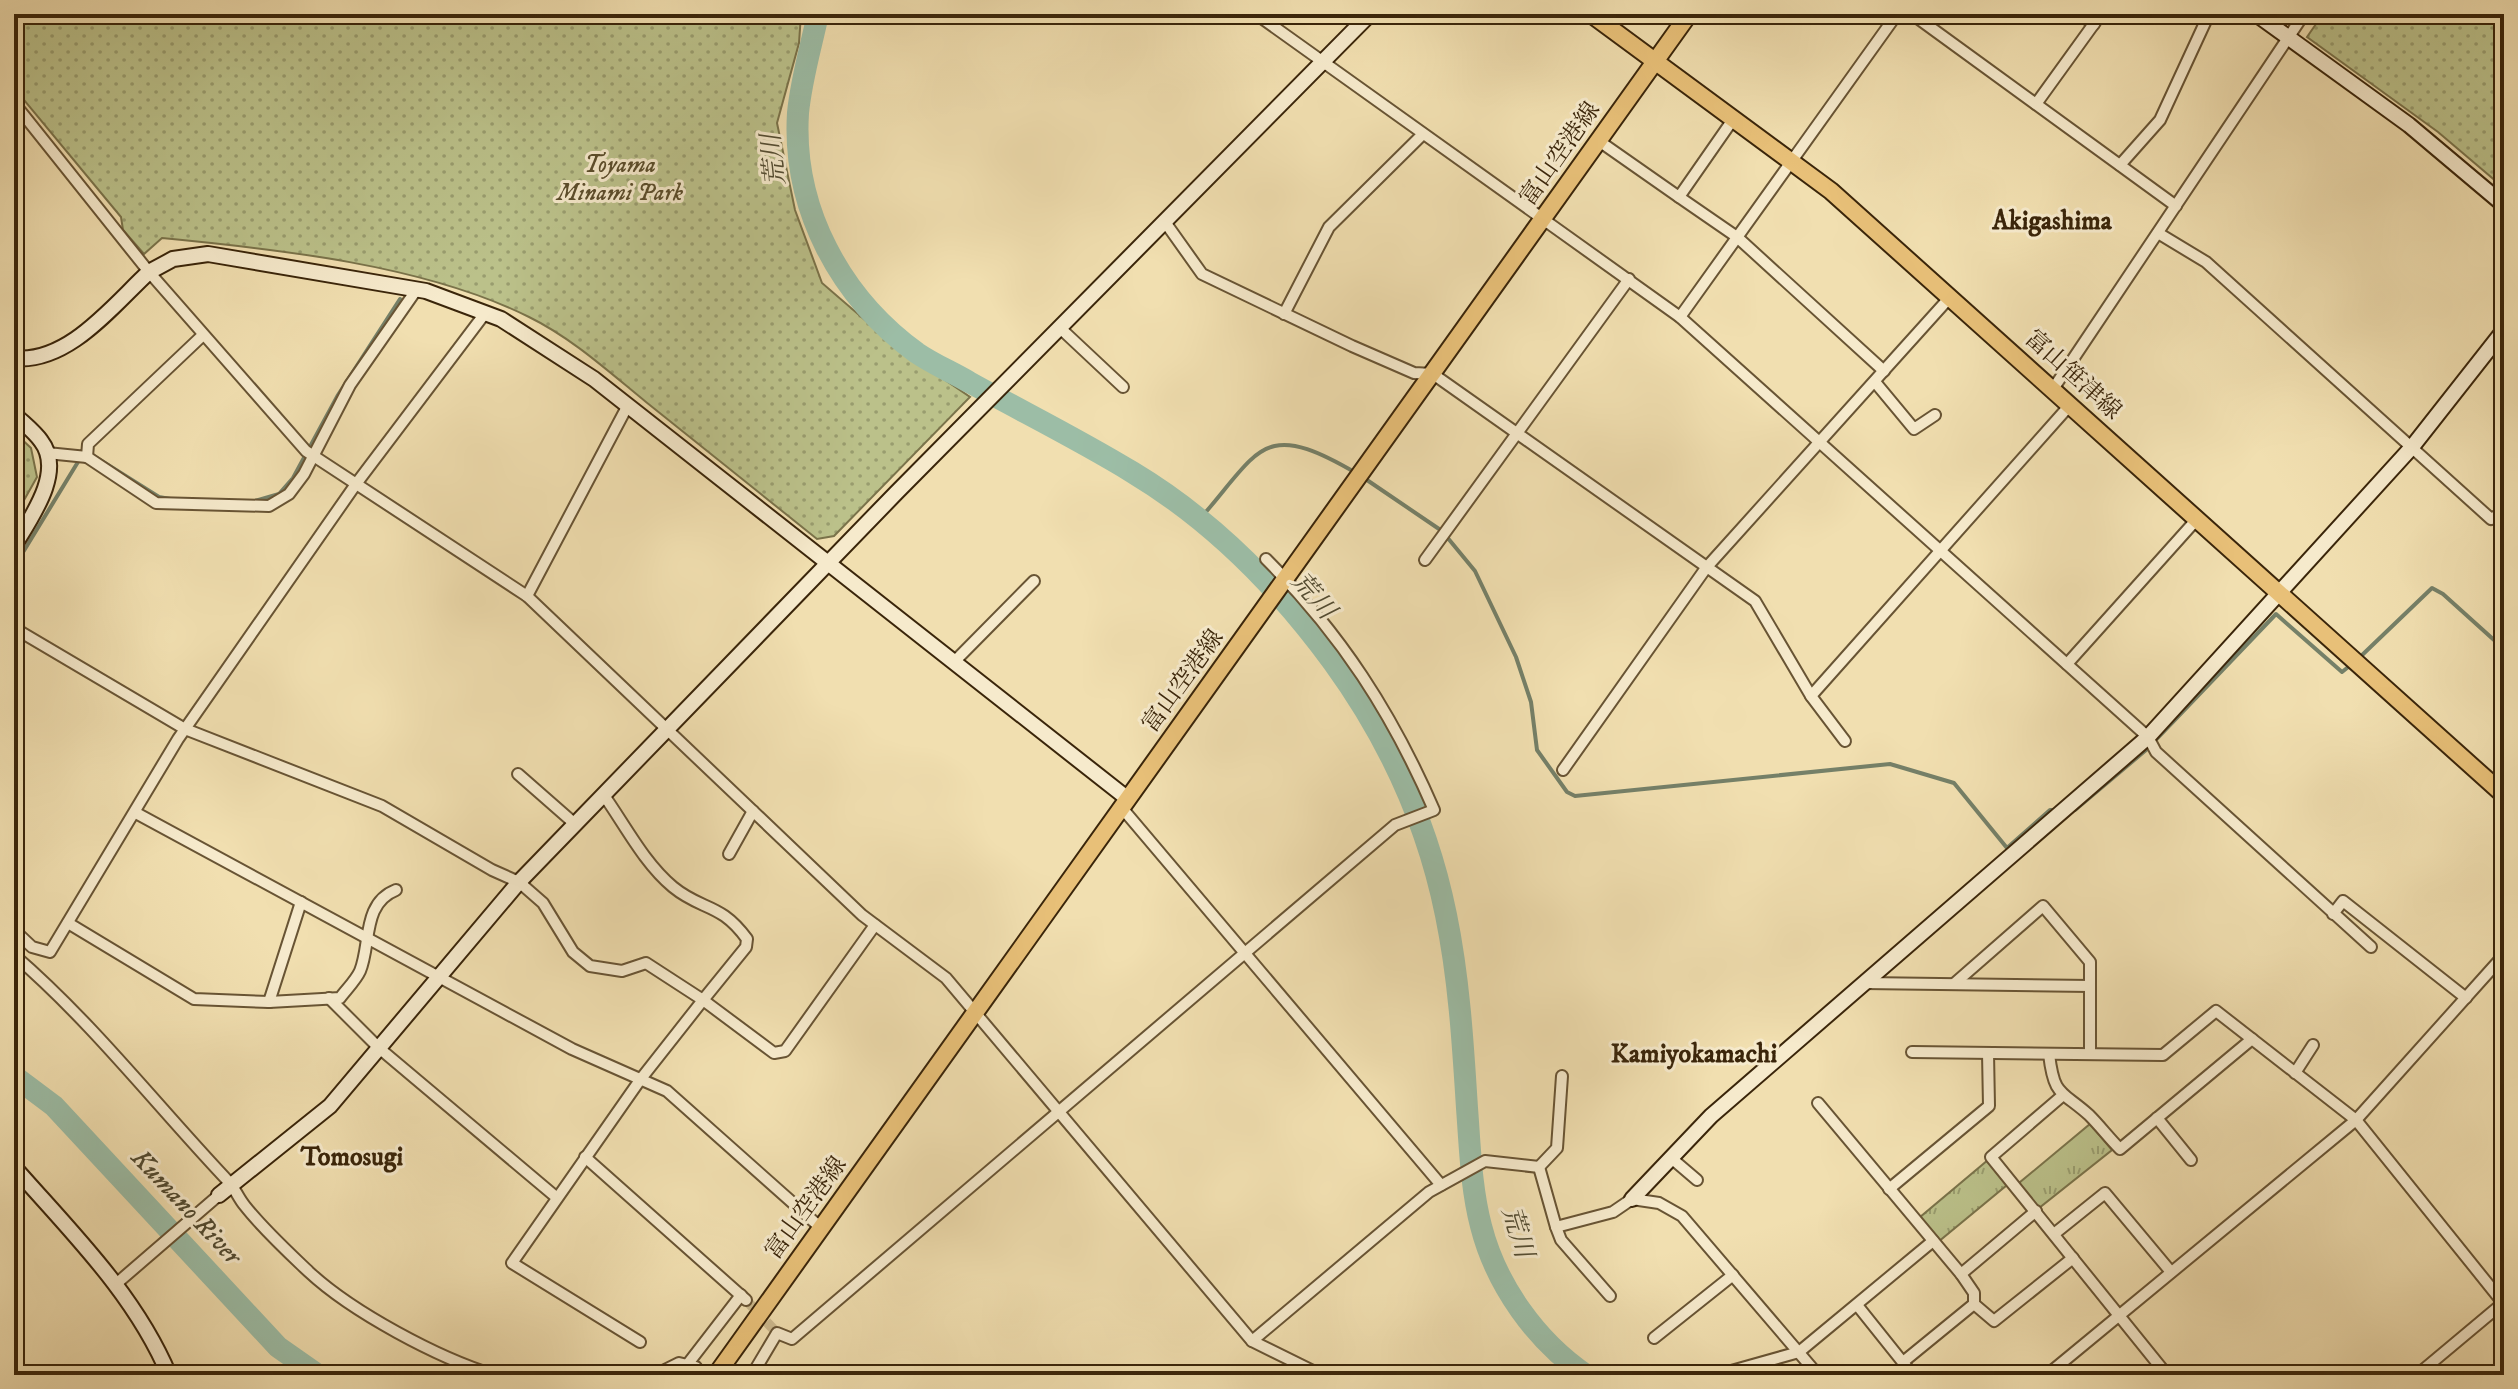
<svg xmlns="http://www.w3.org/2000/svg" width="2518" height="1389" viewBox="0 0 2518 1389" font-family="'IM FELL DW Pica','Noto Serif JP',serif">
  <defs>
    <pattern id="grass-tufts" width="24" height="20" patternUnits="userSpaceOnUse" patternTransform="scale(2)"><rect width="24" height="20" fill="#bbc18a"/><path d="M3 7l-1-3M5 7V3M7 7l1-3M15 17l-1-3M17 17v-4M19 17l1-3" fill="none" stroke="#999d6f"/></pattern>
    <pattern id="park-dots" width="8" height="8" patternUnits="userSpaceOnUse" patternTransform="scale(2)"><rect width="8" height="8" fill="#bbc18a"/><path d="M2 2h.1M6 6h.1" fill="none" stroke="#999d6f" stroke-width="1.8" stroke-linecap="round"/></pattern>
  </defs>
  <rect width="100%" height="100%" fill="#f1dfb0"/>
  <filter id="stains"><feTurbulence type="fractalNoise" baseFrequency=".0025" numOctaves="4"/><feColorMatrix values="0 0 0 0 .2 0 0 0 0 .09 0 0 0 0 .02 0 0 0 .5 -.17"/></filter>
  <radialGradient id="worn" r=".72"><stop offset=".6" stop-color="#630" stop-opacity="0"/><stop offset="1" stop-color="#630" stop-opacity=".3"/></radialGradient>
  <g fill="url(#grass-tufts)" stroke="#7a734a" stroke-width="2">
    <path d="M2090,1124l22,26 -73,58 -20,-25z"/>
    <path d="M1988,1160l19,25 -69,57 -19,-24z"/>
  </g>
  <g fill="url(#park-dots)" stroke="#7a734a" stroke-width="2">
    <path d="M14,14h787l-2,29 -22,80 18,87 27,73 73,63 75,51 -136,139 -17,3c-57,-45 -114,-91 -171,-137 -37,-30 -74,-64 -117,-85 -104,-52 -252,-68 -367,-79l-18,16 -21,-24 -2,-13 -107,-129z"/>
    <path d="M2323,14h181v174l-66,-56 -131,-95z"/>
    <path d="M14,432l17,16 6,29 -23,41z"/>
  </g>
  <g fill="none" stroke-linecap="round" stroke-linejoin="round">
    <g stroke="#758068" stroke-width="4">
      <path d="M89,453l70,44 11,2"/>
      <path d="M1364,478l78,53 33,40 41,86 15,45 6,48 30,42 8,4 315,-32 64,19 53,65 43,-38h7"/>
      <path d="M255,501l24,-7 14,-16 45,-83 62,-96"/>
      <path d="M1199,520c62,-71 63,-102 157,-47"/>
      <path d="M14,567l67,-110"/>
      <path d="M2359,658l73,-70 11,6 61,55"/>
      <path d="M2070,810h5l71,-60 130,-136 66,58 10,-8"/>
    </g>
    <g stroke="#9cbda6" stroke-width="22">
      <path d="M818,14c-7,33 -17,66 -20,99 -6,96 43,185 119,240 16,11 35,19 52,29 54,30 109,57 163,90 80,48 146,115 201,190 56,77 94,159 113,253 13,63 17,129 21,193 3,39 4,80 14,118 15,59 55,115 105,149"/>
      <path d="M14,1076l40,30 224,241 40,28"/>
    </g>
    <path stroke="#ccba8f" stroke-width="10" stroke-dasharray="10 5" stroke-linecap="butt" d="M746,1300l31,33"/>
    <g stroke="#685434" stroke-width="14">
      <g id="street">
        <path d="M1256,14l424,303 468,420 8,15 215,195"/>
        <path d="M1912,14l264,192"/>
        <path d="M2079,14l15,10"/>
        <path d="M14,103l135,169 157,179 221,145 335,319 84,63 306,363 69,34"/>
        <path d="M2036,104l65,-90"/>
        <path d="M1599,141l80,56 55,-79"/>
        <path d="M2120,165l40,-45 49,-106"/>
        <path d="M1679,197l58,40 147,134"/>
        <path d="M1165,222l37,52 150,72 62,27 19,1 322,227 56,95 259,-291"/>
        <path d="M2158,233l48,29 285,257 13,-7"/>
        <path d="M1284,314l45,-87 94,-93"/>
        <path d="M1680,317l217,-303"/>
        <path d="M1059,327l64,60"/>
        <path d="M1875,382l39,47 21,-14"/>
        <path d="M2053,389l251,-375"/>
        <path d="M47,453l40,4 1,-13 115,-109"/>
        <path d="M87,457l69,46 113,3 20,-12 15,-20 46,-89 67,-96"/>
        <path d="M1425,560l204,-281"/>
        <path d="M527,596l101,-191"/>
        <path d="M14,628l171,101 197,77 110,64 27,12 24,21 30,49 17,14 32,5 24,-8 57,37 43,-53 1,-8c-27,-37 -45,-28 -74,-52 -29,-24 -48,-62 -70,-93"/>
        <path d="M954,662l80,-81"/>
        <path d="M2067,664l130,-145"/>
        <path d="M1811,696l34,45"/>
        <path d="M1563,770l143,-202 245,-272"/>
        <path d="M518,774l57,50"/>
        <path d="M1122,808l319,377"/>
        <path d="M136,813l436,236 95,42 154,137"/>
        <path d="M729,854l24,-43"/>
        <path d="M2333,914l10,-13 123,97"/>
        <path d="M68,923l126,76 75,3 32,-100"/>
        <path d="M14,930l18,17 18,5 128,-213 178,-255 130,-172"/>
        <path d="M14,955c79,68 143,151 214,226 7,7 10,17 17,25 18,23 42,45 64,66 43,40 129,86 185,103"/>
        <path d="M1864,983l226,3"/>
        <path d="M1955,983l88,-77 47,56v92"/>
        <path d="M329,998l50,50 177,149"/>
        <path d="M269,1002l71,-4c6,-8 16,-18 20,-27 11,-26 2,-68 36,-81"/>
        <path d="M1912,1052l251,3 53,-44 140,109 148,184"/>
        <path d="M2049,1054c5,43 12,36 40,61 11,11 20,23 31,34l132,-110"/>
        <path d="M2295,1073l18,-28"/>
        <path d="M2062,1096l-71,61 176,218"/>
        <path d="M1818,1103l143,171 13,19v11l20,17 79,-63"/>
        <path d="M2157,1118l34,42"/>
        <path d="M585,1157l161,143"/>
        <path d="M1670,1157l27,23"/>
        <path d="M1539,1167l17,60 57,-15 19,-13 27,4 23,13 136,159"/>
        <path d="M1539,1167l18,-19 5,-72"/>
        <path d="M1889,1189l100,-83 -1,-53"/>
        <path d="M1556,1227l5,13 49,56"/>
        <path d="M2054,1234l51,-41 66,79"/>
        <path d="M1961,1274l75,-63"/>
        <path d="M116,1284l103,-89"/>
        <path d="M1857,1305l56,70"/>
        <path d="M1654,1338l79,-63"/>
        <path d="M1252,1341l177,-149 56,-31 54,6"/>
        <path d="M640,1342l-128,-79 128,-183 63,-80 71,53 11,-2 90,-126"/>
        <path d="M1903,1362l71,-58"/>
        <path d="M687,1365l54,-70"/>
        <path d="M655,1375l24,-12 17,4"/>
        <path d="M752,1375l25,-42 15,6 603,-514 39,-15c-42,-97 -93,-176 -168,-251"/>
        <path d="M1717,1375l82,-23 134,-111"/>
        <path d="M2047,1375l309,-255 148,-165"/>
        <path d="M2417,1375l86,-72"/>
      </g>
    </g>
    <g stroke="#3a250a" stroke-width="18">
      <g id="secondary">
        <path d="M2256,14l153,111 95,80"/>
        <path d="M14,358c54,6 99,-53 135,-86l24,-13 35,-5 218,37 75,28 93,60 534,420"/>
        <path d="M14,414c9,9 20,17 27,27 24,31 -11,78 -27,105"/>
        <path d="M14,1167c57,65 121,127 155,208"/>
        <path d="M219,1195l111,-89 189,-224 377,-389 474,-479"/>
        <path d="M1632,1199l79,-83 437,-379 264,-290 92,-117"/>
      </g>
    </g>
    <g stroke="#3a250a" stroke-width="20">
      <g id="primary">
        <path d="M1591,14l240,177 673,604"/>
        <path d="M716,1375l973,-1361"/>
      </g>
    </g>
    <use href="#street" stroke="#f6eacc" stroke-width="10"/>
    <use href="#secondary" stroke="#f6eacc" stroke-width="14"/>
    <use href="#primary" stroke="#e8c078" stroke-width="16"/>
  </g>
  <g text-anchor="middle" dominant-baseline="central" stroke-width="6" stroke-linejoin="round" paint-order="stroke">
    <g font-size="24" fill="#3a250a" stroke="#f6eacc">
      <text transform="translate(1560 154) rotate(-55)">富山空港線</text>
      <text transform="translate(2073 375) rotate(42)">富山笹津線</text>
      <text transform="translate(1183 681) rotate(-54)">富山空港線</text>
      <text transform="translate(806 1208) rotate(-54)">富山空港線</text>
    </g>
    <g font-size="24" font-style="italic" fill="#5a4c2a" stroke="#f6eacc">
      <text x="620" y="165">Toyama<tspan x="620" dy="28">Minami Park</tspan></text>
    </g>
    <g font-size="26" font-style="italic" fill="#524b31" stroke="#f6eacc">
      <text transform="translate(774 160) rotate(-96)">荒川</text>
      <text transform="translate(1313 596) rotate(49)">荒川</text>
      <text transform="translate(186 1207) rotate(47)">Kumano River</text>
      <text transform="translate(1517 1232) rotate(73)">荒川</text>
    </g>
    <g font-size="26" font-weight="bold" fill="#3a250a" stroke="#f6eacc">
      <text x="2052" y="221">Akigashima</text>
      <text x="1694" y="1054">Kamiyokamachi</text>
      <text x="352" y="1157">Tomosugi</text>
    </g>
  </g>
  <rect width="2518" height="1389" fill="none" stroke="#f1dfb0" stroke-width="48"/>
  <rect x="16" y="16" width="2486" height="1357" fill="none" stroke="#3a250a" stroke-width="4"/>
  <rect x="24" y="24" width="2470" height="1341" fill="none" stroke="#3a250a" stroke-width="2"/>
  <rect width="100%" height="100%" filter="url(#stains)"/>
  <rect width="100%" height="100%" fill="url(#worn)"/>
</svg>
